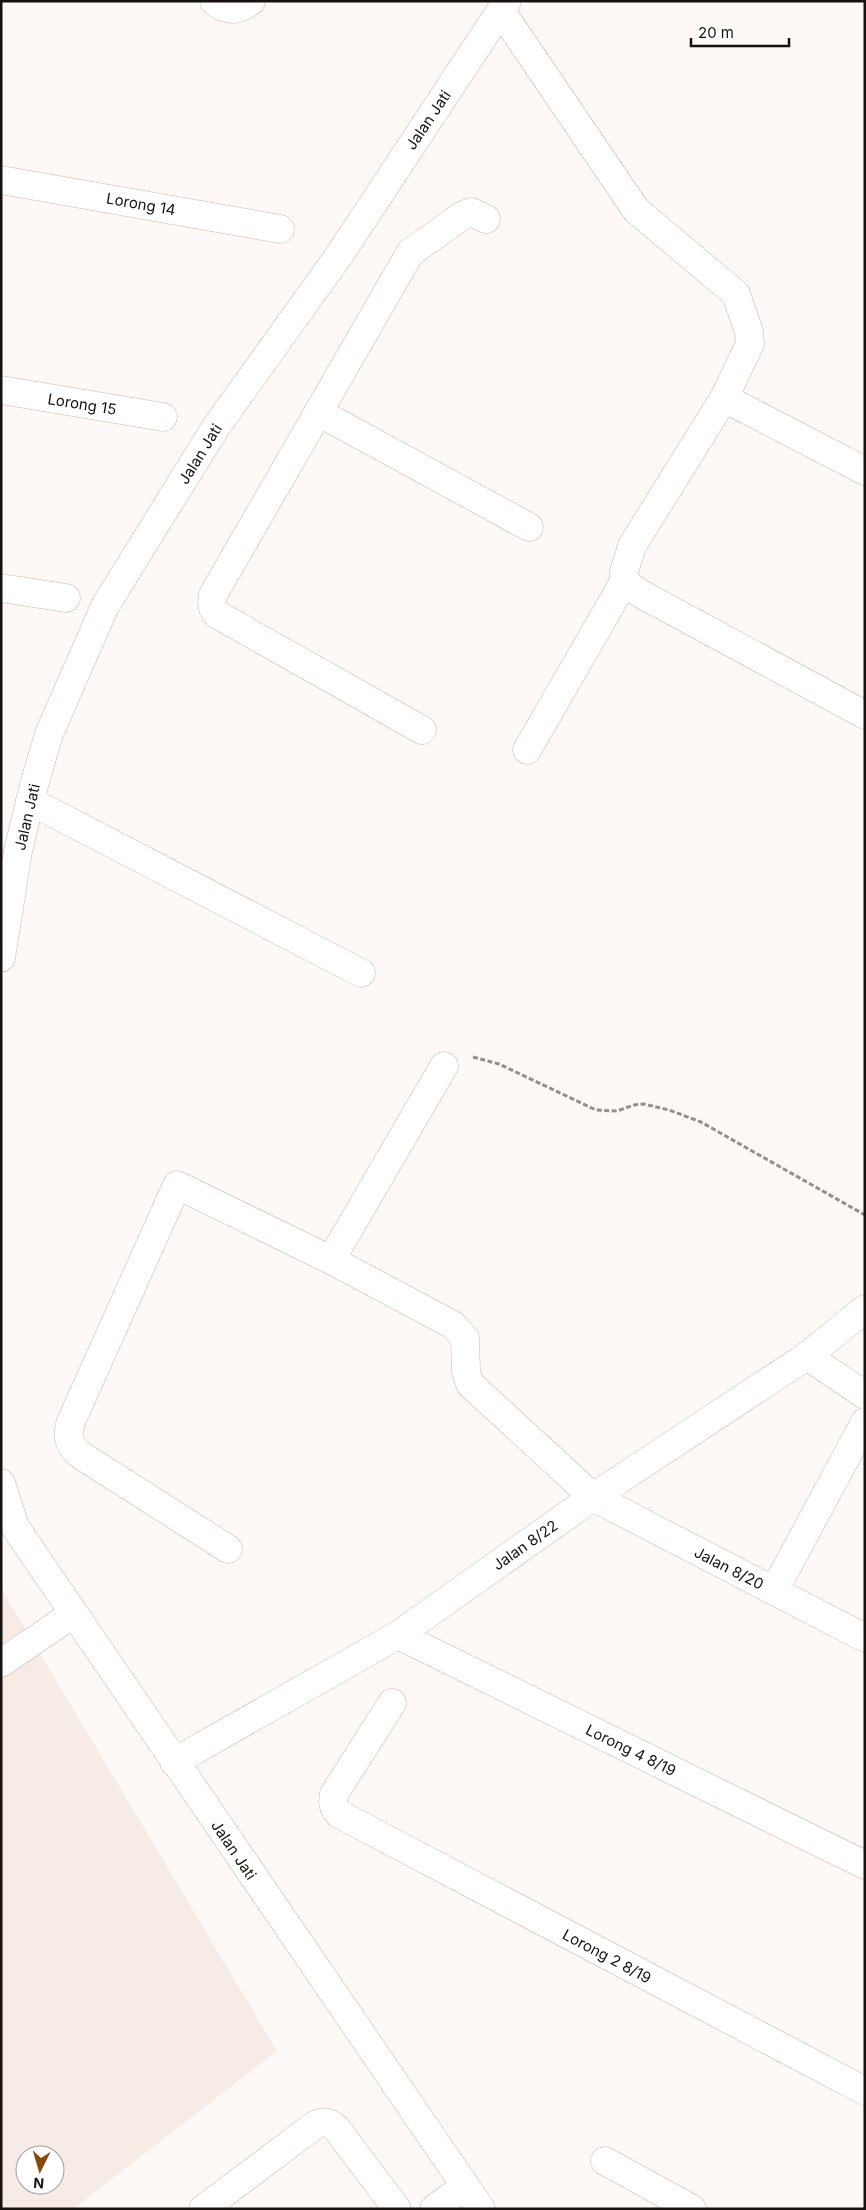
<svg xmlns="http://www.w3.org/2000/svg" width="866" height="2210" viewBox="0 0 866 2210" font-family="Inter,sans-serif">
  <rect width="100%" height="100%" fill="#fef9f6"/>
  <path fill="#f7ece5" fill-rule="evenodd" d="M1,1588l276,463 -204,158h-72zM25,2155h30v30h-30z"/>
  <g fill="none" stroke-linecap="round" stroke-linejoin="round">
    <g stroke="#c6bab2" stroke-width="29">
      <g id="minor">
        <path d="M214,1c13,11 24,10 37,0"/>
        <path d="M501,11l135,199 100,84 13,38 1,12 -26,54"/>
        <path d="M1,180l279,49"/>
        <path d="M1,390l162,27"/>
        <path d="M318,412l211,115"/>
        <path d="M865,471l-141,-73 -92,148 -8,26v10l19,13 222,120"/>
        <path d="M1,588l65,10"/>
        <path d="M422,730l-204,-115c-6,-6 -7,-11 -5,-20l197,-342 53,-38 8,-3 15,7"/>
        <path d="M527,750l97,-168"/>
        <path d="M30,801l331,172"/>
        <path d="M1,958l17,-107 16,-66 15,-51 56,-128 111,-179 124,-173 167,-253"/>
        <path d="M331,1260l113,-194"/>
        <path d="M807,1356l58,39"/>
        <path d="M1,1483l14,44 466,682"/>
        <path d="M228,1549l-149,-95c-10,-9 -12,-17 -9,-30l107,-239 154,75 122,65 12,13 1,33 4,13 123,113 272,141"/>
        <path d="M774,1591l91,-169"/>
        <path d="M398,1635l467,230"/>
        <path d="M1,1663l72,-49"/>
        <path d="M392,1703l-58,91c-2,9 -1,13 5,20l526,277"/>
        <path d="M174,1762l224,-127 195,-138 214,-141 58,-47"/>
        <path d="M605,2161l87,48"/>
        <path d="M203,2209l112,-84c9,-4 13,-4 21,3l61,81"/>
        <path d="M434,2209l31,-23"/>
      </g>
    </g>
    <path stroke="#948f8c" stroke-width="3" stroke-dasharray="5 2.5" stroke-linecap="butt" d="M473,1057l26,7 97,46 21,1 17,-6 10,-1 25,6 32,12 164,93"/>
    <use href="#minor" stroke="#fff" stroke-width="28"/>
  </g>
  <g text-anchor="middle" dominant-baseline="central" stroke-width="4" stroke-linejoin="round" paint-order="stroke">
    <g font-size="15" fill="#16120f" stroke="#fff">
      <text transform="translate(428 120) rotate(-56)">Jalan Jati</text>
      <text transform="translate(141 204) rotate(10)">Lorong 14</text>
      <text transform="translate(82 404) rotate(9)">Lorong 15</text>
      <text transform="translate(200 454) rotate(-58)">Jalan Jati</text>
      <text transform="translate(27 817) rotate(-77)">Jalan Jati</text>
      <text transform="translate(525 1545) rotate(-35)">Jalan 8/22</text>
      <text transform="translate(729 1568) rotate(27)">Jalan 8/20</text>
      <text transform="translate(631 1750) rotate(26)">Lorong 4 8/19</text>
      <text transform="translate(234 1850) rotate(56)">Jalan Jati</text>
      <text transform="translate(607 1956) rotate(28)">Lorong 2 8/19</text>
    </g>
  </g>
  <rect width="866" height="2210" fill="none" stroke="#16120f" stroke-width="5"/>
  <g transform="translate(40 2170) rotate(185)"><circle r="24" fill="#ffffff" stroke="#a2a09f"/>
  <path d="M0-4L9 19L0 12L-9 19Z" fill="#874a0a"/>
  <text y="-8" font-size="14" font-weight="bold" text-anchor="middle" fill="#16120f">N</text>
  </g>
  <path d="M691 38v8h98v-8" fill="none" stroke="#16120f" stroke-width="2.5"/>
  <text x="698" y="38" font-size="15" fill="#16120f" stroke="#ffffff" stroke-width="4" paint-order="stroke">20 m</text>
</svg>
